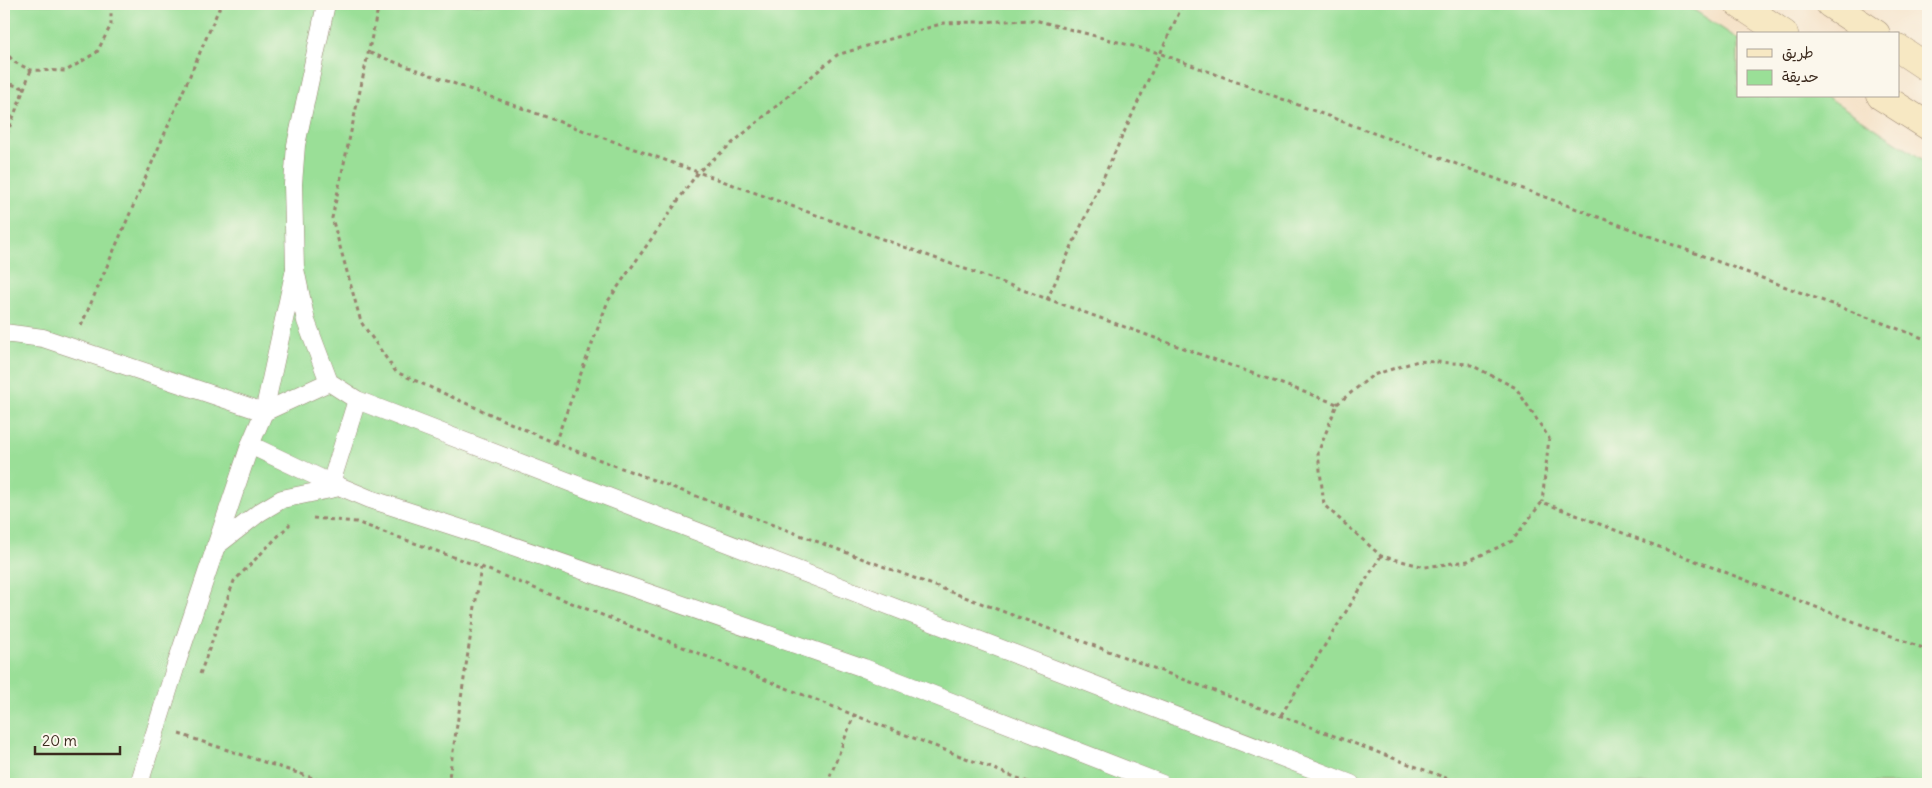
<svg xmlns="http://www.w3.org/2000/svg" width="1932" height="788" viewBox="0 0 1932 788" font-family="Delius,'Playpen Sans Arabic',sans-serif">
  <rect width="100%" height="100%" fill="#fbf7ec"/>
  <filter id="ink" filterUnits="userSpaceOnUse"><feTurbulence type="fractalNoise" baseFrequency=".02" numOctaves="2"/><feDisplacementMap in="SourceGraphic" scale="10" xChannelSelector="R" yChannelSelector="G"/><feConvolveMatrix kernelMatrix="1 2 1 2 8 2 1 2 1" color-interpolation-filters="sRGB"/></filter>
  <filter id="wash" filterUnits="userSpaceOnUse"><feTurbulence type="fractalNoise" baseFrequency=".0096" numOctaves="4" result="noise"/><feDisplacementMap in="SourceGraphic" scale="20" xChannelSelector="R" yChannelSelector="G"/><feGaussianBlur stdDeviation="1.12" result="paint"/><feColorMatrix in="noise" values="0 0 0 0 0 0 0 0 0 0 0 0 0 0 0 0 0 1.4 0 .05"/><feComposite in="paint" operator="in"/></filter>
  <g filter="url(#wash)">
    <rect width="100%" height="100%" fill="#f4dfc3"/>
    <path fill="#9adf97" stroke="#6a845a" d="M4,4h1681l53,35v57h88l102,67v621h-1924z"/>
  </g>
  <g filter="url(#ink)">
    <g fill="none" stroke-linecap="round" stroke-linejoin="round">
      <g stroke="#988470" stroke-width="19">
        <g id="lane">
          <path d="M295,269l11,52 23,61 28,18 994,384"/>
          <path d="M4,333l39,5 221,74 65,-30"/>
          <path d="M250,445l72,34 48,20 120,39 374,130 298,116"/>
          <path d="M331,483l26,-83"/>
          <path d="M215,547l45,-35 22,-13 58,-12"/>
          <path d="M139,784l38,-122 73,-217 14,-33 31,-143 -2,-85 3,-39 30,-141"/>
        </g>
      </g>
      <g stroke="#988470" stroke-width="29">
        <g id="secondary">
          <path d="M1739,4l45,30"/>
          <path d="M1830,4l46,30"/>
          <path d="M1898,48l30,20"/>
          <path d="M1881,96l47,30"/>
        </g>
      </g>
      <g stroke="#988470" stroke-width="3" stroke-dasharray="4 4" stroke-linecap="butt">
        <path d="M379,4l-47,214 29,104 35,50 159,71 907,341"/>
        <path d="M4,50l10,12 17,8 35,1 31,-19 14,-27v-21"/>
        <path d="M370,53l967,351 -19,49 6,52 57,51 44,11 43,-6 44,-20 30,-39 386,148"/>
        <path d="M4,82l20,6"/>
        <path d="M4,142l27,-72"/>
        <path d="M1047,300l136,-296"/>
        <path d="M81,326l140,-322"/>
        <path d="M1337,404l36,-29 45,-14 51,3 47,24 33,50 -7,64"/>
        <path d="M555,443l53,-142 90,-129 139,-117 107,-32 91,-3 124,33 769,287"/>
        <path d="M313,518l43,4 125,45 373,148 179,69"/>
        <path d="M200,674l34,-93 56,-57"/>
        <path d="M1281,715l100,-159"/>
        <path d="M179,734l152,50"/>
        <path d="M448,784l33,-217"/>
        <path d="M827,784l27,-69"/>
      </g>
      <use href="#lane" stroke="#fff" stroke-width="18"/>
      <use href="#secondary" stroke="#f7e8c3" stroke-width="28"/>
    </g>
  </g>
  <rect width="1932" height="788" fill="none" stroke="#fbf7ec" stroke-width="20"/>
  <rect x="1737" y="32" width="162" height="65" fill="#fbf7ec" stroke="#aea59a"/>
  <rect x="1747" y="49" width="25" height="8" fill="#f7e8c3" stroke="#aea59a"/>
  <text x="1782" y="58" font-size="15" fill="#3b2a1e">طريق</text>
  <rect x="1747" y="70" width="25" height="15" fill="#9adf97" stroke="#aea59a"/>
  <text x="1782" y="82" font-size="15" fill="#3b2a1e">حديقة</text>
  <path d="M35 746v8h85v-8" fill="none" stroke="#3b2a1e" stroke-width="2.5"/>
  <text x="42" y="746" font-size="15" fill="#3b2a1e" stroke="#fbf7ec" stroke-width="4" paint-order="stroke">20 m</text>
</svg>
